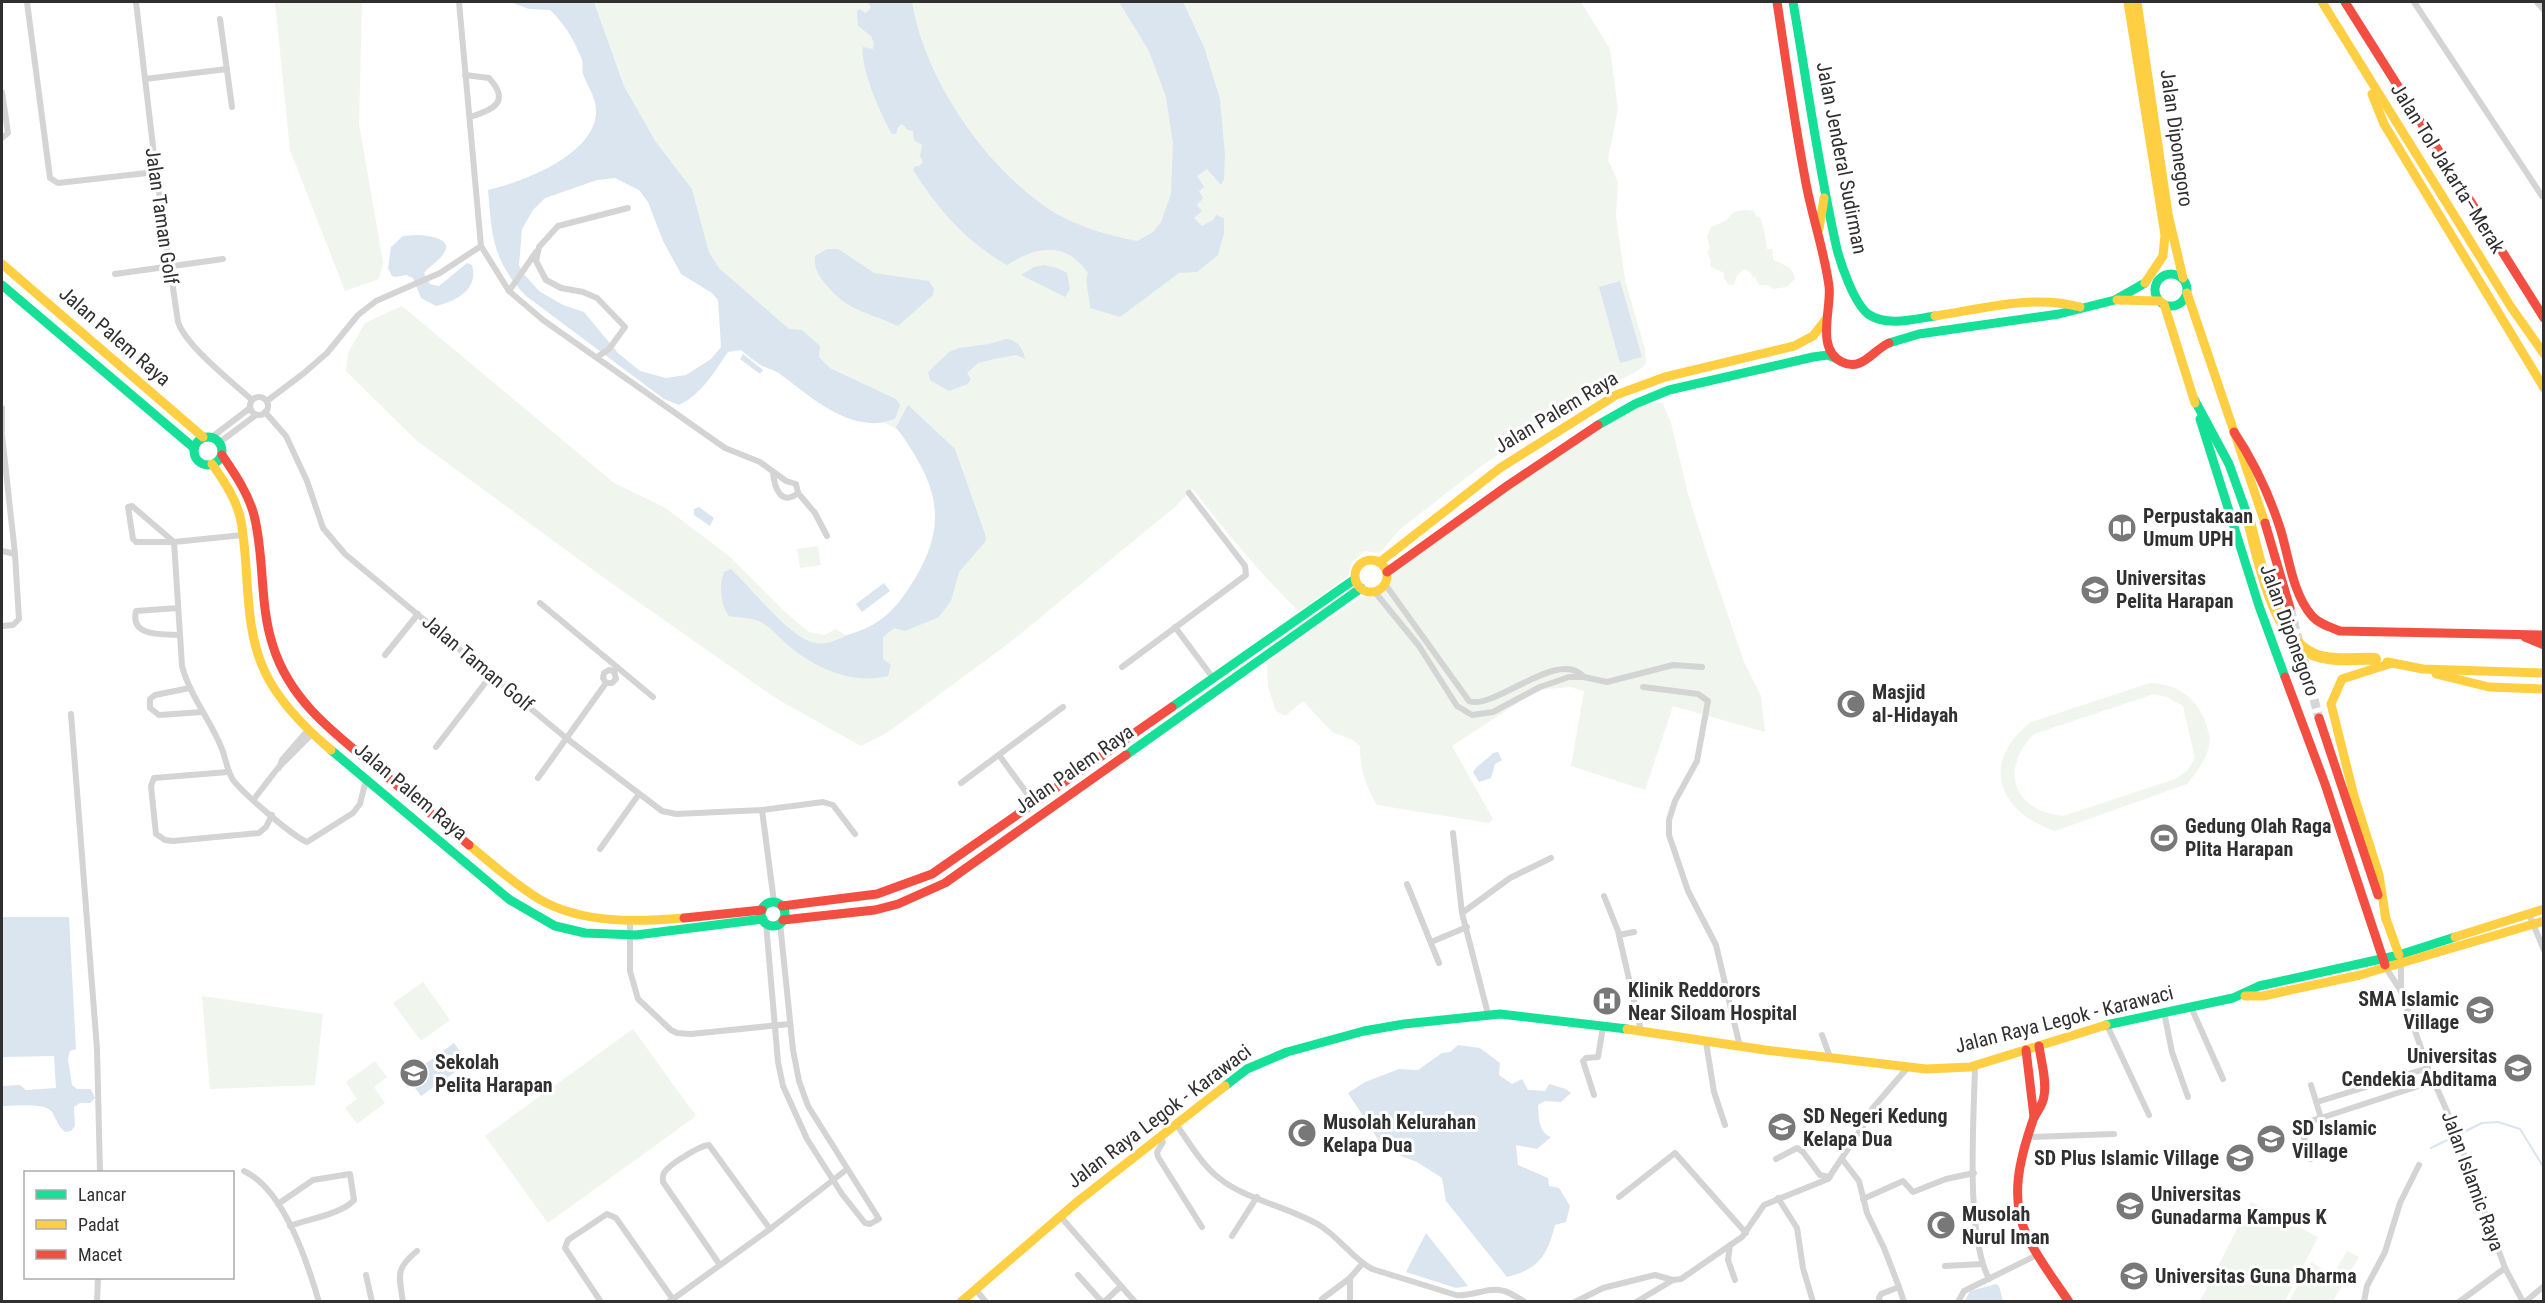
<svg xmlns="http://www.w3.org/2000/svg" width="2545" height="1303" viewBox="0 0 2545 1303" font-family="'Roboto Condensed',sans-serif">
  <rect width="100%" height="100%" fill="#fff"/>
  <g fill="#f0f5ed" fill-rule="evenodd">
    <path d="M275,2h87l-3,122 24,138 -4,17 -34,12 -55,-141z"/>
    <path d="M594,2h987l29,47 8,60 -10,51 10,22 -2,34 9,64 20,69 1,14 -4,5 -47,26 -111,70 -85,66 -17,21 -5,2 -12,-2 -13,11 -4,14 -49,35c-39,-37 -74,-80 -106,-122l-17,17 -168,138 -120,88 -27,14 -84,-47 -170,-119 -190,-139 -71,-70 2,-18 17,-30 37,-17 212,177 50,24 65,49 55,55 25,21 15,3 12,-6 9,6c10,-3 22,-5 30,-10 15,-10 25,-23 34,-37 30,-44 36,-88 7,-134 -9,-14 -16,-26 -32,-31l11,-4 1,-20 -66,-31 -111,-100 -10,-16 -17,-63 -36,-47 -32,-56z"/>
    <path d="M1742,210l12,1 2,5 4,1c5,12 5,20 7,32h6v11c9,4 20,6 22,19l-9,8 -13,2 -5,-4h-9l-4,-8 -2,1 -2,-5 -7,-4 -7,7 -3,8 -5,1 -5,-7v-5l-14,-7 1,-6 -4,-7 3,-5 -3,-11 4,-10 14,-6 9,-9z"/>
    <path d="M1659,402l4,2 8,19 17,71 16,51 40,117 17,34 4,36 -92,-26 -28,84 -74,-24 13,-75 -14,-4 -32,3 -86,56 41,73 -4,4 -112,-18c-12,-20 -17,-36 -17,-59l-9,-7 -19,-7 -29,-31 -18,15 -9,-5 -8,-24 -1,-25 94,-65c15,-1 17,2 29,-10l1,-11 5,-7 23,-14 89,-66 104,-69 25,-12z"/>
    <path d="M818,546l3,19 -21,3 -3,-19z"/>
    <path d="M2150,683c27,1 48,15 56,41 1,5 4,10 4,14 -1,18 -12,33 -23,46l-132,47c-57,-19 -76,-69 -24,-109zM2154,694l13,3 16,9 12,52 -8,13 -12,8 -112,37c-50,-5 -64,-46 -29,-82z"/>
    <path d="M423,982l27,38 -29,21 -28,-38z"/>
    <path d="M202,996l121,18 -8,71 -105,4z"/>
    <path d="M633,1029l63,87 -148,107 -63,-87z"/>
    <path d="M375,1061l12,16 -13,10 11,16 -28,21 -12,-16 12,-9 -11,-17z"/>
    <path d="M2251,1202l67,35 -33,64h-85z"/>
    <path d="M2347,1251l12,6 -26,44h-44l22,-39 22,13z"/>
  </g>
  <g fill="#dbe5f0" fill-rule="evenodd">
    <path d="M510,2h84l30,84 32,56 36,47 17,63 10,16 70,61 13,1 18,16 -1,11 11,11 66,31 4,6 -5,14c-42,17 -84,-22 -115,-45 -6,-5 -15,-6 -21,-10 -6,-4 -12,-9 -18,-14l-13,2c-14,20 -26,42 -49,53l-15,-6 -138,-103c-34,-36 -34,-60 -38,-106 35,-8 110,-36 108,-81 -1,-13 -9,-24 -13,-35 -1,-5 0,-10 -1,-14 -7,-19 -18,-37 -32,-50l-21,-1zM615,178l24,12 9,12 15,39 18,33 31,19 6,7 3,47 -10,12 -25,16 -20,3 -26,-7 -22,-18 -34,-41 -21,-7 -24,-14 -17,-19 -3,-7 3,-36 11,-19 12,-12 9,-3 43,-15z"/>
    <path d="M868,2h44c12,77 76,170 143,211 26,15 53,22 82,28l16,-9 8,-10 10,-28 2,-51 -7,-46 -17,-46 -30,-49h64l21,45 16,52 5,56 -1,24 -3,6 -14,-16 -10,7 7,11 -5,4 4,7 -6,7 5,6 -8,7 8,8 11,-6 3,-5 8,3v15l-6,22 -21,17 -18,1 -59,44 -30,-9c0,-11 -6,-26 -2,-35 -22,-32 -51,-27 -81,-8 -40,-22 -70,-57 -94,-95l2,-4h4l4,-4 -3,-6 2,-11 -8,-5 -1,-9 -5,-1 -6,-6 -4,3 -2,7h-4c-11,-19 -32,-66 -29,-87l10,2 1,-6 -3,-7 -13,-10 -1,-15 2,-2 7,4 5,-5z"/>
    <path d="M417,235c15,1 42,4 22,24 -5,5 -10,8 -15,14l6,11 9,2 28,-23 5,2c7,25 -16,36 -36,41l-15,-8 -8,-20 -7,-3 -10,2 -4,-1 -4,-8 3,-21 12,-11z"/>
    <path d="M827,249h11l36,24 55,8 5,8 -1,6 -35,31c-30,-14 -52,-15 -74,-44 -7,-9 -10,-15 -9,-26z"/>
    <path d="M1044,265l13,3 10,5 3,16 -5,8 -44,-22 13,-8z"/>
    <path d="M1620,281l22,76 -22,6 -21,-76z"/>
    <path d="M1006,339c10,0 18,10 19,20l-9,-4 -22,4 -16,4 -11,10 4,6 -3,5 -19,7 -19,-11 -2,-8 21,-20 10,-4 30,-4z"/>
    <path d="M743,354l20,16 -3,4 -20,-15z"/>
    <path d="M908,405l47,44 31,88 -1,5 -26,30 -8,29 -12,16 -34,14 -11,-3 -11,9v22l8,6 -3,11c-35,9 -73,-8 -99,-30 -10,-8 -17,-18 -28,-24 -10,-5 -21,-4 -32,-6 -9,-12 -10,-31 -5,-44l7,-3c21,20 55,64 80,73 16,5 28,-4 43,-9 26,-9 40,-22 55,-45 43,-64 29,-103 -13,-161z"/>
    <path d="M699,507l15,11 -4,8 -16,-11v-6z"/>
    <path d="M884,583l6,8 -28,21 -6,-8z"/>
    <path d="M1498,752l4,8 -7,4 -4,14 -12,4 -6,-10c5,-8 14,-12 20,-19z"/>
    <path d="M2,917h67l7,132 -6,2 -2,8 4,26 5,4h14l4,9 -5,5h-10l-6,4 1,19 -4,5 -6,1c-8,-7 -8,-12 -13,-20 -6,-10 -39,-6 -50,-6v-20l18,-1 6,5 30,-2 -2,-32 -52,1z"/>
    <path d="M454,1043l14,20 -47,33 -14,-19z"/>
    <path d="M1458,1045l22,3 20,15 -1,12 13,9 10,-5 6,11 17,1 4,-7 17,5 5,4 -10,9 -16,-1 -7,4c1,12 0,27 13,32l-14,12 -21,-4 2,20 30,13 1,8 10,2 11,18 -4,16 -11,3c-8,32 -17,44 -48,52l-61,-76 -4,-23 -25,-16 -32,-12 -37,-57 17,-11 34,-13 19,1 24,-17 8,-1z"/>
    <path d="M1426,1233l42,53 -12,2 -50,-16z"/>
    <path d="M1996,1284l3,2 4,15 -39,1 6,-11z"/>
  </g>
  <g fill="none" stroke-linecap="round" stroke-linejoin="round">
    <path stroke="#dbe5f0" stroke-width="2" d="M2431,1148l51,-25 16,-1 22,7 24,39"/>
    <path stroke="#d6d6d6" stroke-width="9" stroke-dasharray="9 4.5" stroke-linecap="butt" d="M2290,608l29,110"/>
    <g stroke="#d4d4d4" stroke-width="6">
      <path d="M27,2l23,176 8,5 98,-11"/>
      <path d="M136,2l20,170 22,150c8,24 54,60 74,78"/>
      <path d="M459,2l22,244 28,45 34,29 182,128 35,14 26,19 10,3 2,9c-17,14 -24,-6 -25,-21"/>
      <path d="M2414,2l128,194"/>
      <path d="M2537,2l7,8"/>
      <path d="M220,19l12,88"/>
      <path d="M465,75l24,3c22,24 4,32 -19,39"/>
      <path d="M145,79l82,-10"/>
      <path d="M2,92l6,41 -6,5"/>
      <path d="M115,274l108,-15"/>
      <path d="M509,291l27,-39"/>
      <path d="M597,357l12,-8 16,-22 -28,-29 -14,-6 -22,-4 -15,-8 -10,-19 3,-14 19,-21 70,-18"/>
      <circle cx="259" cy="406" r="9"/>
      <path d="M267,401l37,-28 23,-20 31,-38 18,-14 64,-28 41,-27"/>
      <path d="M2,408v23"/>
      <path d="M265,412l21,24 21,45 16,47 22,26 221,184 96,73 14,3 86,-4 61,-8 10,3 22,29"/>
      <path d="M2,435l13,119 4,65 -6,6 -11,1"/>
      <path d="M212,437l38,-29"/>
      <path d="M220,442l36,-27"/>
      <path d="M798,493l17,20 12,23"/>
      <path d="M243,535l-69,7h-38l-3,-3 -5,-32 4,-1 42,36 8,124c8,30 29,55 40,83 4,11 5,21 11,31 10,13 59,56 74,62l46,-29 7,-9 6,-24"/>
      <path d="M2,551l13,3"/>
      <path d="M1385,584l84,117c25,10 90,-54 115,-24"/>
      <path d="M1374,591l45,55 38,60 15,9 21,-3 47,-25 29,-10h15l23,5 66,-17 29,2"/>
      <path d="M540,603l113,94"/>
      <path d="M178,608l-42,3c-6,26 25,23 44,24"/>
      <path d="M1175,627l38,51"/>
      <path d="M385,655l33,-41"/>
      <path d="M1122,667l124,-92 -1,-9 -56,-73"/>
      <path d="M614,671l2,8 -4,4h-6l-3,-5 1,-5 5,-3 5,1 3,-4"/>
      <path d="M1643,687l55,7 10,7 -11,60 -22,40 -6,19v15l19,56 28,54 24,102"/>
      <path d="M190,688l-35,7 -5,4v9l9,7 44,-3"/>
      <path d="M71,714l26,335 3,123"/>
      <path d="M436,747l56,-73"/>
      <path d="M999,755l35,48"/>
      <path d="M279,768l3,-8 26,-30"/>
      <path d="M228,772l-74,6 -3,8 5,48 9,6 8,1 86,-8 7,-6 6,-12"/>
      <path d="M538,778l68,-95"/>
      <path d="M961,783l102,-76"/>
      <path d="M254,799l24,-31 34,-34"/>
      <path d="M762,810l12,92"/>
      <path d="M1453,833l9,80"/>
      <path d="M600,849l39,-55"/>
      <path d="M1407,884l32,79"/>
      <path d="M1604,896l14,35 23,100"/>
      <path d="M2529,914l15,36"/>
      <path d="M630,923v48l8,28 33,31 6,3 14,1 99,-10"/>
      <path d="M766,923l12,139 5,24 24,53 35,55 23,29 5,1 9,-5 -71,-113 -9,-25 -6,-31 -13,-127"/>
      <path d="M1619,935l15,-3"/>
      <path d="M1431,942l36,-15"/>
      <path d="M2401,964v27"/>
      <path d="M2386,968l15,23 27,77 26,59 51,141 18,34"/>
      <path d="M2191,1007l32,72"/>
      <path d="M2164,1012l8,40 16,45"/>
      <path d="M1488,1014l-26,-101 48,-35 41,-20"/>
      <path d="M2107,1025l42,90"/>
      <path d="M1822,1035l8,22"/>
      <path d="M1706,1042l8,50 11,33"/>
      <path d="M1975,1065c-1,56 -10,167 14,214"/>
      <path d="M2311,1085l10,33 113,-37"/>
      <path d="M1594,1095l-11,-34 3,-3 12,-1 5,-30"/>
      <path d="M2317,1102l111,-34"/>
      <path d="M1176,1124c13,18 25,40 43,54 25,21 70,29 100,47 20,12 33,33 53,44l84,26c16,2 32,-9 48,-4 7,2 14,7 21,11"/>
      <path d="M1160,1136l3,6 -6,10 1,5 44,70"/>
      <path d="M2030,1137l84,-3"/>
      <path d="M1776,1159l21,-11 6,4 17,23 10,2"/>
      <path d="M1842,1159l17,22 8,32 17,35 15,39 -18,7 -2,4 1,4"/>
      <path d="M2311,1159l-10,-30 3,-6 17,-5"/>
      <path d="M244,1171c40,19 63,90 75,131"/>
      <path d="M1619,1197l56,-44 71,80"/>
      <path d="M1778,1198l19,30 6,40 10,34"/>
      <path d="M1863,1199l40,-18 10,11 33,-13 28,-6"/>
      <path d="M278,1204l35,-24 37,-6 4,26c-12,14 -46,19 -64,26"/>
      <path d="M1060,1216l75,86"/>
      <path d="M1232,1236l25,-39"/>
      <path d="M1730,1245l-2,15 7,20"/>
      <path d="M720,1265l-57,-83c0,-4 -1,-5 1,-9 4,-8 37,-28 45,-28l61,84"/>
      <path d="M1945,1266l37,-2"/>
      <path d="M366,1275l6,27"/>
      <path d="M1078,1275l24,27"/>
      <path d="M1899,1287l5,15"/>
      <path d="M975,1289l11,13"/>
      <path d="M1322,1299l28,-21"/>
      <path d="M97,1302l1,-24"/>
      <path d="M403,1302c-4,-27 -8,-33 14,-51"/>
      <path d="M601,1302l-36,-54 3,-8 39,-26 9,4 56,80"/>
      <path d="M669,1302l101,-73 76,-59"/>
      <path d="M1104,1302l16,-15"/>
      <path d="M1350,1302v-24l12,-14"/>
      <path d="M1575,1302l28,-14 52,-13 18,5 8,-1 61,-42 22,-32 64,-26 37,-56 7,-14 37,-43"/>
      <path d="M1636,1302l37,-22"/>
      <path d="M1958,1302l6,-11 73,-36"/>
      <path d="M2364,1302l3,-16 18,-34 15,-49 19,-38"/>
      <path d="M2459,1302l46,-34"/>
      <path d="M2525,1302l19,-16"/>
    </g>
    <g stroke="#16e098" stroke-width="9">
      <path d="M1793,2c14,81 25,163 43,243 4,18 18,58 32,69 18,13 47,5 67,2"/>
      <circle cx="2171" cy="290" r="16"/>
      <path d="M2,285l192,163"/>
      <path d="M1889,343l30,-9 140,-20 56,-14 30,-17"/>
      <path d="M2194,399l35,65 19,53"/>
      <path d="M2200,419l59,187 26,71"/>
      <path d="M1598,425l37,-21 34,-14 144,-33 15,-2 7,3"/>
      <circle cx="208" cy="451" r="14"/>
      <path d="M1172,707l183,-128"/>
      <path d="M331,750l179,150 45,26 30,7 51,2 127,-16"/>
      <path d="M1126,755l235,-167"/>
      <circle cx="773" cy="914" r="12"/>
      <path d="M2106,1025l127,-27 26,-12 140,-31 56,-18"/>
      <path d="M1225,1086l22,-17 40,-17 77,-21 40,-7 96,-10 127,15"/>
    </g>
    <g stroke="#ffcf43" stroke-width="9">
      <path d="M2128,2l37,233 -2,21 -18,27"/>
      <path d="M2137,2l31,212 15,64"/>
      <path d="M2322,2l189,305 33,47"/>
      <path d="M2372,94l12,30 160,264"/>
      <path d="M1819,229l5,-31"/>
      <path d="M2,264l201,173"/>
      <path d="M2187,293l78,230"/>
      <path d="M2117,300l43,1"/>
      <path d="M2164,304l31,99"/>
      <path d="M1935,316c47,-7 99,-22 145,-9"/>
      <path d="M212,464c12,17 25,36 29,57 9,48 2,103 23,149 14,31 41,58 67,80"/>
      <circle cx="1371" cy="576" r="16"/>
      <path d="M1380,562l120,-94 116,-73 49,-18 129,-31 19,-10 14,-18"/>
      <path d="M2387,662l36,7 121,4"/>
      <path d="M2436,674l53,13 55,2"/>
      <path d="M469,845c23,19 45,39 70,54 43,25 98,23 145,19"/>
      <path d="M2385,916l14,39"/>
      <path d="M2386,920l-7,-45 -25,-79 -23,-92 11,-25 50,-16"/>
      <path d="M2455,937l89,-28"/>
      <path d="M2245,996h18l97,-21 184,-54"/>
      <path d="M1627,1029l138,21 161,19 44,-2 136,-42"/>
      <path d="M961,1302l116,-100 148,-116"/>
    </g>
    <g stroke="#f24e42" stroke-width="9">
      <path d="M1777,2c9,59 17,118 28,176 6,36 19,71 24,108 3,22 -14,63 13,76 20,10 31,-12 47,-19"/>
      <path d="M2345,2l199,316"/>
      <path d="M2234,432c20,30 35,62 46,96 9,28 12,65 32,88 7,8 18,11 28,15l204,4"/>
      <path d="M222,455c13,19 26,38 32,60 11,43 5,89 19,131 17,55 62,88 105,123 30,26 61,51 91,76"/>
      <path d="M2265,523l25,85"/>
      <path d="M1387,572l120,-86 91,-61"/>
      <path d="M2525,637l19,8"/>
      <path d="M2285,677l40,107 60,181"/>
      <path d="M2319,718l59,177"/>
      <path d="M782,906l95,-12 55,-20 240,-167"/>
      <path d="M684,918l78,-8"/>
      <path d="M783,920l92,-10 23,-6 47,-21 181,-128"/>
      <path d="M2039,1046c2,15 8,35 5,50 -1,10 -8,16 -11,24 -13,38 -24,78 -6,116 11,23 28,45 42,66"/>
      <path d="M2026,1050l8,67"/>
    </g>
    <path stroke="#ffcf43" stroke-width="12" d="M2248,517c10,38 25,122 67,138 19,7 41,3 60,4"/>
  </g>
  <defs>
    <g id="library-disc" transform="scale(1.5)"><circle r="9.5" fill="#787878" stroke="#fff"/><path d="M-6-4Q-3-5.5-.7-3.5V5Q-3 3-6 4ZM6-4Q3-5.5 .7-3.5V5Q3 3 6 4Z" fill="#fff"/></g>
    <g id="university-disc" transform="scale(1.5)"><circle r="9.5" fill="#787878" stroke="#fff"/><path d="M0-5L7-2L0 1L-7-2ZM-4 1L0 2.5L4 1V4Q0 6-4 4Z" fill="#fff"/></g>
    <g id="mosque-disc" transform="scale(1.5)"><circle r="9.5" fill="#787878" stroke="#fff"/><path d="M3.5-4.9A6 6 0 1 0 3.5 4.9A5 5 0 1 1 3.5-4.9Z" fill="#fff"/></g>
    <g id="stadium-disc" transform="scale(1.5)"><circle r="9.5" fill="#787878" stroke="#fff"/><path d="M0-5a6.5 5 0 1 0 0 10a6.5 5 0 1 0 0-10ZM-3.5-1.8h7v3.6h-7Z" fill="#fff"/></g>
    <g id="hospital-disc" transform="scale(1.5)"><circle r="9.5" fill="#787878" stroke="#fff"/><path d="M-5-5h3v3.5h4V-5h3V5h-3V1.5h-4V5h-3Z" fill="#fff"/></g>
    <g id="school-disc" transform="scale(1.5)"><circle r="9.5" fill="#787878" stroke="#fff"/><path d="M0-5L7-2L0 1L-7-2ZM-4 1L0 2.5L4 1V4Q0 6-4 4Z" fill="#fff"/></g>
  </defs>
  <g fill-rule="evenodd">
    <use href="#library-disc" x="2122" y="528"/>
    <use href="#university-disc" x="2095" y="590"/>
    <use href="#mosque-disc" x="1851" y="704"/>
    <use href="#stadium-disc" x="2164" y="838"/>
    <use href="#hospital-disc" x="1607" y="1001"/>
    <use href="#school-disc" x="2480" y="1010"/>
    <use href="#university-disc" x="2518" y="1068"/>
    <use href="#school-disc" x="414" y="1073"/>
    <use href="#school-disc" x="1782" y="1127"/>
    <use href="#mosque-disc" x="1302" y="1133"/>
    <use href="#school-disc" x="2271" y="1139"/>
    <use href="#school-disc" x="2240" y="1158"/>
    <use href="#university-disc" x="2130" y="1206"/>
    <use href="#mosque-disc" x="1941" y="1225"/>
    <use href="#university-disc" x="2134" y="1276"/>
  </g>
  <g text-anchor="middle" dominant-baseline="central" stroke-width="6" stroke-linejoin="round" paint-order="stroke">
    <g font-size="20" fill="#303030" stroke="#fff">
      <text transform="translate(2177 138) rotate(82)">Jalan Diponegoro</text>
      <text transform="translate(1842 158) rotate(79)">Jalan Jenderal Sudirman</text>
      <text transform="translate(2448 168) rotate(58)">Jalan Tol Jakarta–Merak</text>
      <text transform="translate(162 216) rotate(82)">Jalan Taman Golf</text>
      <text transform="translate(115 336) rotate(41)">Jalan Palem Raya</text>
      <text transform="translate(1556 412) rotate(-31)">Jalan Palem Raya</text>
      <text transform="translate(2290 630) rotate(70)">Jalan Diponegoro</text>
      <text transform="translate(478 663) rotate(40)">Jalan Taman Golf</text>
      <text transform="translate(1074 769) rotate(-35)">Jalan Palem Raya</text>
      <text transform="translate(411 791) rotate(40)">Jalan Palem Raya</text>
      <text transform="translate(2064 1019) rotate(-14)">Jalan Raya Legok - Karawaci</text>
      <text transform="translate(1159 1116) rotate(-37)">Jalan Raya Legok - Karawaci</text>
      <text transform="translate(2473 1181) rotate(70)">Jalan Islamic Raya</text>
    </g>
    <g font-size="20" font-weight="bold" fill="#303030" stroke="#fff" text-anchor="start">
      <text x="2143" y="516">Perpustakaan<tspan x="2143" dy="23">Umum UPH</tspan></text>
      <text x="2116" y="578">Universitas<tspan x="2116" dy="23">Pelita Harapan</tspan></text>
      <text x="1872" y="692">Masjid<tspan x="1872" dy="23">al-Hidayah</tspan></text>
      <text x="2185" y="826">Gedung Olah Raga<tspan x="2185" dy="23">Plita Harapan</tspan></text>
      <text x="1628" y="990">Klinik Reddorors<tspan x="1628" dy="23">Near Siloam Hospital</tspan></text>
      <text x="2459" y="999" text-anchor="end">SMA Islamic<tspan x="2459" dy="23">Village</tspan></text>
      <text x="2497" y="1056" text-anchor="end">Universitas<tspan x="2497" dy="23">Cendekia Abditama</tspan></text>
      <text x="435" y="1062">Sekolah<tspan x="435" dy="23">Pelita Harapan</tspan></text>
      <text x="1803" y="1116">SD Negeri Kedung<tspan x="1803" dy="23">Kelapa Dua</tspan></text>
      <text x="1323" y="1122">Musolah Kelurahan<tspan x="1323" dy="23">Kelapa Dua</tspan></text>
      <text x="2292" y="1128">SD Islamic<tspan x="2292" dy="23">Village</tspan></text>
      <text x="2219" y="1158" text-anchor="end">SD Plus Islamic Village</text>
      <text x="2151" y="1194">Universitas<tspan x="2151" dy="23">Gunadarma Kampus K</tspan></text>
      <text x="1962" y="1214">Musolah<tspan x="1962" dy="23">Nurul Iman</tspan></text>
      <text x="2155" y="1276">Universitas Guna Dharma</text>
    </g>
  </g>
  <rect width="2545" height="1303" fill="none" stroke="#303030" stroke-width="6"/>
  <rect x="24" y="1171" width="210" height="108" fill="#ffffff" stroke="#acacac" stroke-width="1.5"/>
  <rect x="36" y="1190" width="30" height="9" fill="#16e098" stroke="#acacac" stroke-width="1.5"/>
  <text x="78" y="1201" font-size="18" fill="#303030">Lancar</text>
  <rect x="36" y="1220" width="30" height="9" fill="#ffcf43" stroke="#acacac" stroke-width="1.5"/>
  <text x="78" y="1231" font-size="18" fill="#303030">Padat</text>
  <rect x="36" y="1250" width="30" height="9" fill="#f24e42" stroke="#acacac" stroke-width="1.5"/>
  <text x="78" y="1261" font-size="18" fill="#303030">Macet</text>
</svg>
